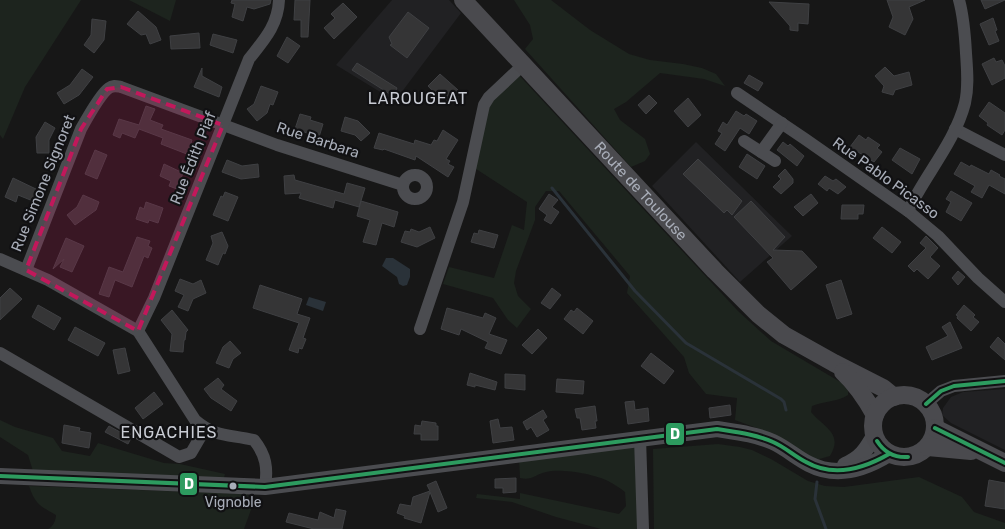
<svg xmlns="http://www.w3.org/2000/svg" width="1005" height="529" viewBox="0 0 1005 529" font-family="Rubik,sans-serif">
  <rect width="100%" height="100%" fill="#171717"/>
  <g fill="#212123">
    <path d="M392,0h57l12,13 -66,88 -59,-36z"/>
    <path d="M696,142l96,94 -52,46 -88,-96z"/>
    <path d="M1005,389v61l-54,-27 -9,-8 1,-7 8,-11 12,-5z"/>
  </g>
  <g fill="#1d241e">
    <path d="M0,0h81l-56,87 -22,52 -3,-4z"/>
    <path d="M129,0h47l-6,21z"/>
    <path d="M514,0h37l39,30 39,24 21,6 33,4 19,4 14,6 9,12 -21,-7 -44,-6 -34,29 -12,7 6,11 25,19 5,15 -5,7 -14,6 -106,-118 8,-10 -3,-14z"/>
    <path d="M517,73l221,238 33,30 71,42 6,8v4c-10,7 -25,6 -36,11l-1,6c12,15 33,21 19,44l-14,4 -46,-27 -35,-13 2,-22 -31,-4 -17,-21 -5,-16 -57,-64 3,-17 -71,-85h-13l-11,16v13l-19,51 -2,12 4,13 13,13 -14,19 -9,-8 -15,-22 -50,-14 6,-17 45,11 18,-53 12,5 3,-28 -54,-35 16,-62z"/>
    <path d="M0,420l15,7 38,11 9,13 28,5 8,-13 66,20 16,1 45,10 -1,4 -191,-7 -5,-16 -28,-18z"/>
    <path d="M718,444l22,3 12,3 19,9 37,22 17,5 19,1 75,-10 43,20 12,15 31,11v6h-351l-1,-80z"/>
    <path d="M637,445l2,84h-38l-45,-12 -44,-15 -36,-4 1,-4 43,5v-6l99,21 7,-8 -1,-14c-5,-4 -11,-8 -17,-11 -13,-7 -48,-13 -62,-9 -10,2 -14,9 -26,6l-1,-20z"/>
    <path d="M29,486l218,8 5,13 -8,22h-196c5,-2 8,-9 8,-14 -16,-9 -21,-11 -27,-29z"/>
  </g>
  <g fill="#2a3239">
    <path d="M386,258h7l17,11v8l-3,8 -4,1 -4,-2 -2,-7 -15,-11z"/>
    <path d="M309,297l17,5 -3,9 -17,-6z"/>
  </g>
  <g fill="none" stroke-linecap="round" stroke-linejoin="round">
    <g stroke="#2a3239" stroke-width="3">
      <path d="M552,188l83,103 51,52 95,56 3,3 2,8"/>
      <path d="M817,482l-2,17 11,30"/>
    </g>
  </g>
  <g fill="#353536" stroke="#3f4043">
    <path d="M232,0h39l-1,4 -16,5 -7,-2 -4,14 -11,-4 3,-13 -4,-1z"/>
    <path d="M295,0h15l-2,37h-7v-17h-7z"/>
    <path d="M887,0h38l-16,7 4,12 -8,16 -16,-8 4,-10z"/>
    <path d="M981,0h24l-20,9z"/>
    <path d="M769,2l40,2 -1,20 -10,-1v8l-8,-1v-4z"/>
    <path d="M343,3l14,14 -23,22 -10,-11 11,-10 -4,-4z"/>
    <path d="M138,11l18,16 5,13 -11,4 -4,-10 -5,1 -14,-11z"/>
    <path d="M408,12l21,16 -22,30 -17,-13 2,-1 -3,-7z"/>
    <path d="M993,18l4,12 -2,1 4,10 -10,4 -9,-21z"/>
    <path d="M92,19l14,2 -2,19 -10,13 -10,-8 7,-10z"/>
    <path d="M199,33l1,15 -29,1 -1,-13z"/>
    <path d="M213,34l24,6 -4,13 -23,-8z"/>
    <path d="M287,37l13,9 -12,17 -11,-7z"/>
    <path d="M994,58l2,4 6,-2 3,6v12l-13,7 -10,-21z"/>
    <path d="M357,63l40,25 -4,8 -41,-26z"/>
    <path d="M885,67l9,9 15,-4 3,13 -17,5 -2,5 -11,-3 2,-6 -9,-10z"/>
    <path d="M202,68v8l20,11 -3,10 -25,-10z"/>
    <path d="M82,69l11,8 -14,18 -15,9 -7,-11 13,-8z"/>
    <path d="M440,74l18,16 -12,15 -18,-19z"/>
    <path d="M749,75l14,8 -5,8 -14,-8z"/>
    <path d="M261,86l17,6 -5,13 -3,-1 -3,9 -10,8 -10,-12 7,-5z"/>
    <path d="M649,95l8,8 -11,11 -8,-9z"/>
    <path d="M688,98l13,17 -13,12 -14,-16z"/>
    <path d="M989,102l16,11v17l-3,5 -15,-10 1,-2 -9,-7z"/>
    <path d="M146,106l9,3 -5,11 13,5 -2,4 31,11 -1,3 5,2 -4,11 -31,-12 2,-6 -24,-9 -4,9 -13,-5 -2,5 -7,-3 6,-16 20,6z"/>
    <path d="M736,111l8,5 2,-2 11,7 -8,13 -9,-6 -15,23 -10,-7 7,-11 -4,-2 5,-9 4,3z"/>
    <path d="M300,114l11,3 -1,3 13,4 -4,13 -24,-8z"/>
    <path d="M345,117l13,4 12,12 -9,8 -6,-6 -14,-4z"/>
    <path d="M45,122l10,6 -6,12v13h-12l-1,-16z"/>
    <path d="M443,130l15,10 -12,19 4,2 -2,3 6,3 -6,10 -32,-21 -1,4 -31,-11 -1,1 -9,-2 5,-15 35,11 1,-4 16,5 3,-5 3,1z"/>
    <path d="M859,135l7,5 2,-3 12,8 -3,3 5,4 -8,10 -24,-15z"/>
    <path d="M783,142l5,4 2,-2 14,12 -7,10 -20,-16z"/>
    <path d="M900,148l20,11 -8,15 -20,-14z"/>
    <path d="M95,150l12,5 -10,24 -12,-5z"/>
    <path d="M747,154l18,12 -8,13 -18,-12z"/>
    <path d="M698,159l44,42 -10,14 -5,-5 -3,3 -41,-39z"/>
    <path d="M227,160l15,6 16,-2 1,13 -18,2 -19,-7z"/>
    <path d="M961,162l9,5 1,-2 18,9 2,-4 9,5 -1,1 6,3v15l-16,-9 -7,13 -11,-6 4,-6 -21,-12z"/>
    <path d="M164,164l19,9 -6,16 -8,-3 2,-5 -11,-5z"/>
    <path d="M785,169l8,10v4l-12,11 -8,-7 8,-8 -3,-3z"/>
    <path d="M294,175l1,5 49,14 3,-11 18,5 -6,19 -24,-7 -2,8 -34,-10 2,-5 -16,1 -1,-18z"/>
    <path d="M825,176l8,5 3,-2 10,8 -8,7 -9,-6 -2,3 -9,-7z"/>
    <path d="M13,178l25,12 -5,11 -15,-6 -2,7 -11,-5z"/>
    <path d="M951,191l21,12 -11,18 -15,-9 5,-10 -5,-3z"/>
    <path d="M225,192l13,5 -10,24 -15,-6 8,-19 2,1z"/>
    <path d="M549,194l9,6 -6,7 7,5 -8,12 -7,-4 3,-5 -8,-6z"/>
    <path d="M811,194l7,9 -15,13 -9,-9z"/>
    <path d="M83,195l16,7 -3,8 -21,15 -8,-10 10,-8z"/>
    <path d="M361,201l37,11 -4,15 -12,-4 -6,22 -13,-3 7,-22 -13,-4z"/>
    <path d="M751,201l34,36 -12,13 29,1 15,16 -26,23 -24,-28 6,-4 -39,-41z"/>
    <path d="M146,202l17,6 -5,15 -9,-3 -1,3 -12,-4 4,-12 4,2z"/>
    <path d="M842,205h22l-1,9h-5v5h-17z"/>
    <path d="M430,227l5,11 -18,9 -16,-5 4,-11 5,1 1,-3 8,3z"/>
    <path d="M882,227l19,15 -9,11 -19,-15z"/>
    <path d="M479,230l19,5 -4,13 -23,-6 3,-9 4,1z"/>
    <path d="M222,232l6,14 -3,8 -2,-1 -5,12 -12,-5 7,-17 -2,-7z"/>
    <path d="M926,236l12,12 -8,9 10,9 -12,13 -11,-10 -3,3 -6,-6 18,-18 -6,-5z"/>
    <path d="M137,237l13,4 -2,5 4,2 -4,10 -4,-2 -12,31 -17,-7 -6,17 -10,-3 10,-27 14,5z"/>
    <path d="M66,238l18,8 -12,26 -12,-5 4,-8 -11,10z"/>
    <path d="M958,271l7,6 -7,8 -6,-7z"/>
    <path d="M180,279l13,5 8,-4 5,13 -13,6 -5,12 -10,-4 6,-12 -9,-4z"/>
    <path d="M841,280l11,34 -15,5 -11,-34z"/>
    <path d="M260,285l42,14 -5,15 13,4 -7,20 3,1 -4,10 -3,-1 -1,5 -9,-3 10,-27 -46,-15z"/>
    <path d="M10,288l12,11 -22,21v-22z"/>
    <path d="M552,288l9,7 -11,14 -9,-6z"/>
    <path d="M38,305l23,13 -7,12 -22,-13z"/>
    <path d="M964,305l11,10 -2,2 6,5 -8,9 -14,-13 1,-2 -2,-1z"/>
    <path d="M447,308l36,10 2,-5 11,5 -7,16 18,6 -6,14 -16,-6 3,-6 -27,-13 -2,6 -18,-6z"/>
    <path d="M577,308l16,13 -10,13 -19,-15 7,-9 3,2z"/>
    <path d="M172,310l16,20 -2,2 -1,8h-1l-1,12 -13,-1 2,-17 -11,-14z"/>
    <path d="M950,322l12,26 -30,12 -6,-13 22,-11 -6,-9z"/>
    <path d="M75,327l30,16 -7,13 -30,-16z"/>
    <path d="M538,329l9,9 -15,16 -10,-9z"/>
    <path d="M998,337l7,7v16l-15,-13z"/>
    <path d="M230,341l11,12 -8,6 -4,9 -13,-5 7,-16z"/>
    <path d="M125,348l5,23 -12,3 -5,-24z"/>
    <path d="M651,353l23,18 -10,13 -23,-18z"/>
    <path d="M470,373l27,9 -2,8 -20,-5v2l-8,-2z"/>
    <path d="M505,374l20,1v15l-20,-2z"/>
    <path d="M218,378l6,7 -3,4 16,12 -6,10 -20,-13 -7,-9z"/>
    <path d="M557,379l27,2 -1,13 -27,-2z"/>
    <path d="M154,392l9,12 -20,15 -8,-11z"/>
    <path d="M634,401l1,9 13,-2 1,13 -21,3 -3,-22z"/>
    <path d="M730,405l1,10 -21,3 -1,-10z"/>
    <path d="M595,406l2,15h-2l1,7 -14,2 -2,-12h-3l-2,-9z"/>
    <path d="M543,410l4,7 -4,3 6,10 -12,7 -6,-10 -4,3 -4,-8z"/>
    <path d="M498,419l2,9 12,-1 2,13 -21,3 -3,-22z"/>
    <path d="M422,421l14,2v3h2v14h-17v-6h-7l1,-9 6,1z"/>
    <path d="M64,425l16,3 -1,3 12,2 -2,15 -27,-5z"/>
    <path d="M109,426l22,12 -3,6 -23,-12z"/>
    <path d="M516,478v14l-13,1v-5h-8v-9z"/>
    <path d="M989,480l16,3v26l-20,-3z"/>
    <path d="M436,481l11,27 -9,4 -8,-20 -9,31 -17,-5 1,-2 -8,-3 3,-9 11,2 2,-9 17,-6 -3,-6z"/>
    <path d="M336,509l10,2 -4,18h-28l-28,-7 3,-9 29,7 2,-8 14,6z"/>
  </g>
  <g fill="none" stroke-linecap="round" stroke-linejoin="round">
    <g stroke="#4b4c50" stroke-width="12">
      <path d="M737,93l68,46 103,72 30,25 40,42 27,24"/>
      <path d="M955,129l50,26"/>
      <path d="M744,141l17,11"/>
      <path d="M775,161l-14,-9 21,-29"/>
      <circle cx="415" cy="187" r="12"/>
      <path d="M908,211c17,-36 47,-69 57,-108 4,-17 2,-34 1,-50 -1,-18 -2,-35 -7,-53"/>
      <path d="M0,259l48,21 90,51 57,89c21,18 34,14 59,20 12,15 14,28 11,47"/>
      <path d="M26,270l55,-141c5,-9 20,-36 28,-41 4,-3 7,-2 12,-1l156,58 126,40"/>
      <path d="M420,329l43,-127 21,-97 5,-8 34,-32"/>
      <path d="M138,331l16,-33 95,-239c15,-19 29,-34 30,-59"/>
      <path d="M0,353l179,104 12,-4 14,-24"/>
      <path d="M926,404l15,-13 13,-5 51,-5"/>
      <path d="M640,438l3,91"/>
    </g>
    <g stroke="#4b4c50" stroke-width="16">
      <path d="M845,465c16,-7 21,-15 29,-29"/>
      <path d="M0,476l265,11 452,-58c19,3 38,5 56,13 13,6 24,16 36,22 27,14 56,5 80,-10"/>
    </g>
    <g stroke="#4a4a4e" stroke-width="18">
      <path id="s1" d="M463,0l252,271 43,43 26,21 50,28 49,25 11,9"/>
      <path d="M843,372c14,13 23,27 32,43"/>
      <circle cx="904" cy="426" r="31"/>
      <path d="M935,428l70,35"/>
      <path d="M928,447l43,4"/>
    </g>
    <g stroke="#111113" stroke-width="8">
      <g id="bus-1">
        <path d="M926,404l15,-13 13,-5 51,-5"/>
        <path d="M935,428l70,35"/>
        <path d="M877,441c7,11 17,17 31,16"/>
        <path d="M0,476l265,11 452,-58c19,3 38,5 56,13 12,5 21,14 33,20 28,16 57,7 83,-8"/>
      </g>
    </g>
    <use href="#bus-1" stroke="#2d9b5f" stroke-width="4"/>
  </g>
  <path fill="#c2185b" fill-opacity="0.2" stroke="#c2185b" stroke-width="4" stroke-dasharray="10 6" stroke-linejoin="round" d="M121,87l102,38 -85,206 -112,-61 55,-141 26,-40z"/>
  <circle fill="#a8adb8" stroke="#111113" stroke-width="2" cx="233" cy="486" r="4.5"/>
  <g text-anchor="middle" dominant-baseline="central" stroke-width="4.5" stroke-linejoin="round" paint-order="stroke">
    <g font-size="14" fill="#a8adb8" stroke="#111113">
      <text x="233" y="502">Vignoble</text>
    </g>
    <g font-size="15" fill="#a8adb8" stroke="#111113">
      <text transform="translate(318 140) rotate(18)">Rue Barbara</text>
      <text transform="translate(193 158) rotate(-68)">Rue Édith Piaf</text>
      <text transform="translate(886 178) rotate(36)">Rue Pablo Picasso</text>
      <text transform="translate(43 183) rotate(-68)">Rue Simone Signoret</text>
      <text stroke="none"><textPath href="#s1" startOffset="261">Route de Toulouse</textPath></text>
    </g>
    <g font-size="16" letter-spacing="1" fill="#c9ccd4" stroke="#111113">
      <text x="418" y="98">LAROUGEAT</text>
      <text x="169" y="432">ENGACHIES</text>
    </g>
  </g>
  <g stroke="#111113" stroke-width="2">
    <rect x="665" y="422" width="20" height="24" rx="5" fill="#2d9b5f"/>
    <rect x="179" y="472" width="19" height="24" rx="5" fill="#2d9b5f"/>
  </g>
  <g font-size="14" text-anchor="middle" font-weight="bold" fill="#fff">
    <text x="675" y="439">D</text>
    <text x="189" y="489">D</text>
  </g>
</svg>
